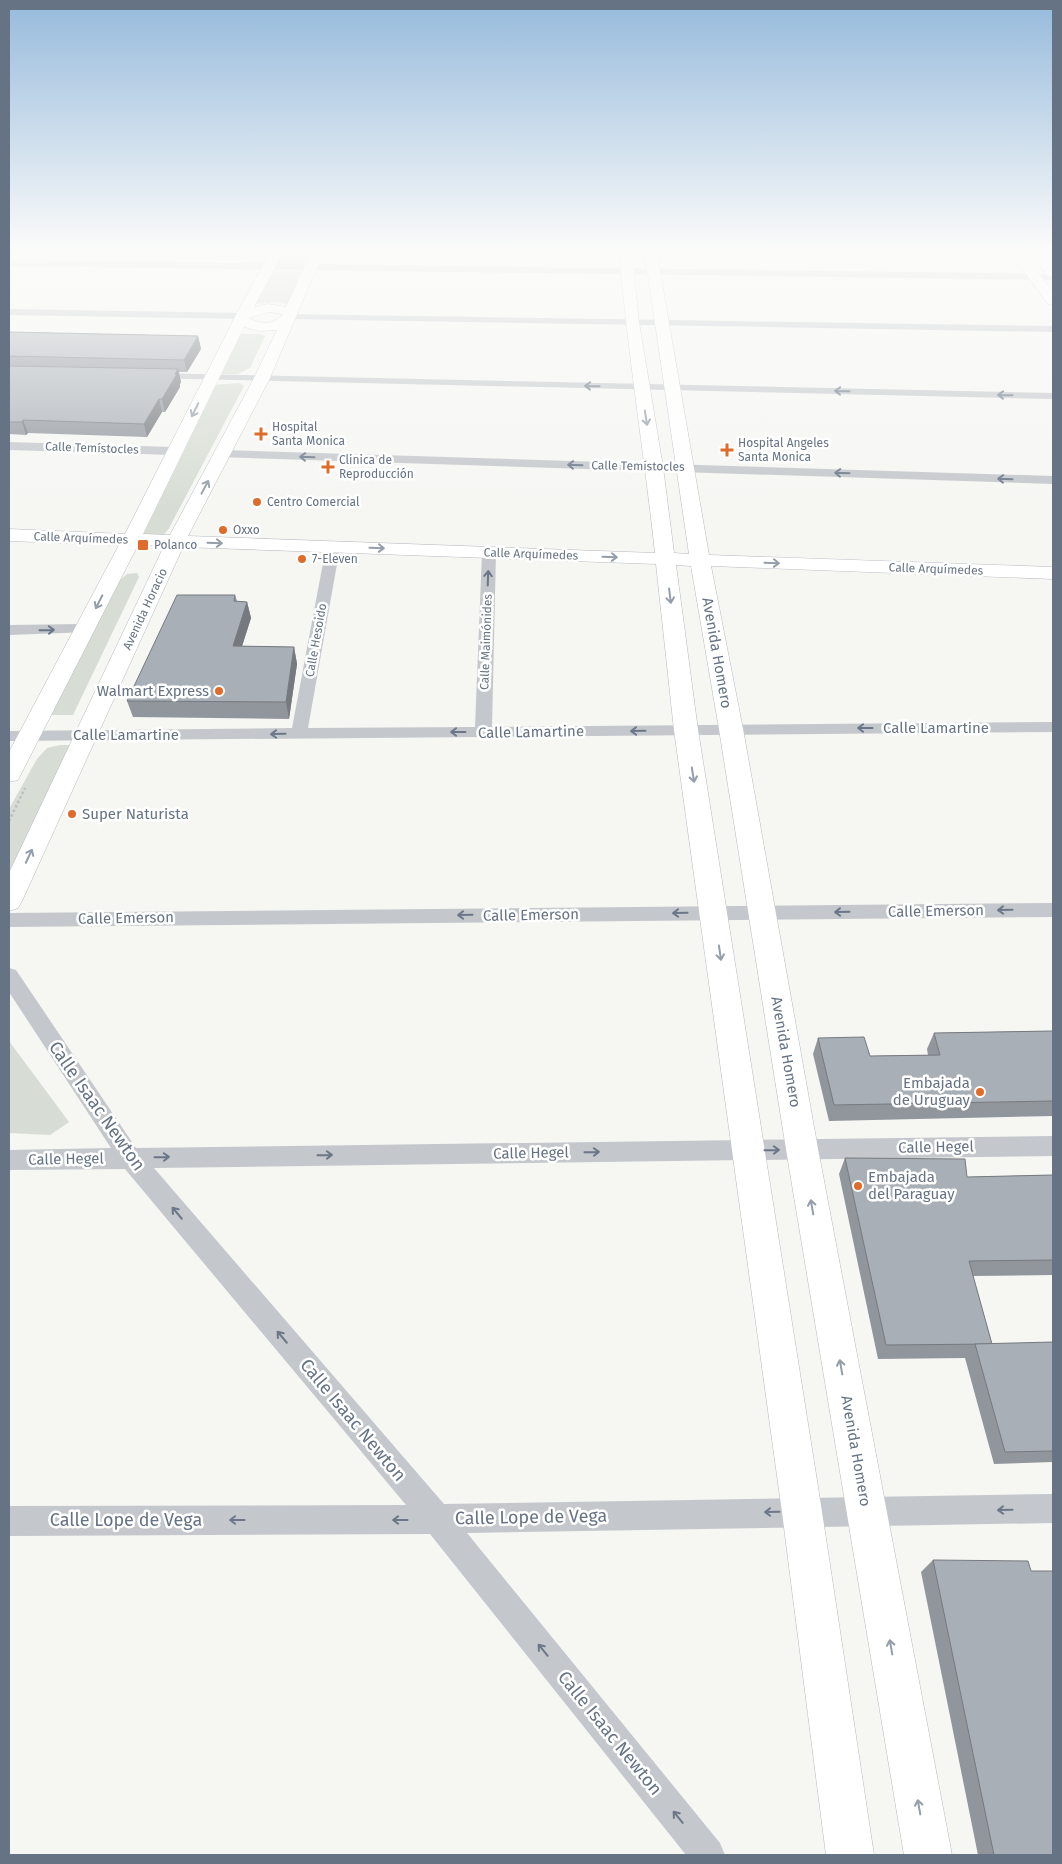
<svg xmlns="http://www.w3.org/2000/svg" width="1062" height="1864" viewBox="0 0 1062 1864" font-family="'Fira Sans',sans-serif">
  <rect width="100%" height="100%" fill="#f6f6f3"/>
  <g fill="#d7ddd4">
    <path d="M285,248h32l-7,17h-33z"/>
    <path d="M269,271h32l-10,35 -13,-4 -25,2z"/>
    <path d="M241,334h18l6,2 -15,32 -12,6h-22l17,-38z"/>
    <path d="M240,383l4,3 -76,144 -8,8h-23l75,-153z"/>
    <path d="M137,573l2,4 -66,138h-29l71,-130 12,-11z"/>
    <path d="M60,745h10l-58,123 -3,1v-60l28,-50 10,-11z"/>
    <path d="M9,1041l60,81 -19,13 -41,-2z"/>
  </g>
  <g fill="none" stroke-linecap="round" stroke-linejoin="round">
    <g stroke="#b6bac0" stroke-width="1">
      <g id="secondary">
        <path d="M273,248h12l-31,59 14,-3 18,3 27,-59h12l-55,130 -82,158 467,17c-11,-102 -28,-203 -36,-305h12l8,74 24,145 11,86 15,1 -45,-306h12l53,307 344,12v12l-342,-13 32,163 75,420 134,706h-48l-118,-706 -67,-420 -28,-163 -15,-1 22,165 124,782 52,343h-48l-44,-343 -108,-782 -18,-166 -473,-17 -161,354 -4,7 -9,3v-38l155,-327 -26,-1 -117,229 -3,6 -9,2v-30l110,-207 -110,-4v-12l116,5 112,-221zM268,312l15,2c-9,11 -23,11 -34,4zM244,327l16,4 17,-1 -23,48 -84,157 -27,-1z"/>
        <path d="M1007,248h12l34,44v13l-5,-1z"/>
      </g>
    </g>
    <g stroke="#b7babf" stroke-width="1">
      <path id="primary" d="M1027,248h13l13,17v12l-5,-1z"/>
    </g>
    <path stroke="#bcbec0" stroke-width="2.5" stroke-dasharray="2.5 2.5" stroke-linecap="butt" d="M9,821l16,-33"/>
    <g fill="#c4c7cb" fill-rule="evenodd">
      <path d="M9,260l1044,14v6l-1044,-14z"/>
      <path d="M9,309l234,4 5,3 -5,3 -234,-4z"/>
      <path d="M289,314l764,12v6l-768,-13 -1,-2 1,-2z"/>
      <path d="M153,373l900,20v6l-904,-21 -2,-2z"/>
      <path d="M9,442l165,5 6,4 -6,4 -165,-5z"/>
      <path d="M222,450l831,26v8l-835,-27 -2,-3 2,-3z"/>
      <path d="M333,543l7,4 -32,181 167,-1 7,-174 7,-4 7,4 -4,174 561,-5v10l-1044,9v-10l283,-3 34,-181z"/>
      <path d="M84,624l5,2 3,3 -3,3 -80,3v-10z"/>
      <path d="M1053,903v14l-1044,10v-14z"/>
      <path d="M9,968l7,2 120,178 917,-12v20l-899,12 290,336 609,-10v29l-586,10 253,310 5,12h-39l-256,-321 -421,2v-30l397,-1 -281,-336 -116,1v-20l102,-2 -102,-156z"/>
    </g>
    <use href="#secondary" fill="#fff" fill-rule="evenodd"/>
    <use href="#primary" fill="#fff" fill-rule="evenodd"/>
  </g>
  <g fill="#91969d">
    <path d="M9,332l189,4 3,13 -14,23h-8l2,10 -1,2v3l-15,25h-3l-15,25 -119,-4 -2,2 -17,-1z"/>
    <path d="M235,595l2,6 10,1 4,16 -9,28 52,1 3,17 -8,55 -156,-2 -6,-16z"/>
    <path d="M1053,1031v85l-224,5 -16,-67 5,-16 52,18 58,-1 -1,-6 7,-16z"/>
    <path d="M845,1158l122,19 86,-2v100l-80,1 19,68 61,-2v120l-59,2 -29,-106 -87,1 -39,-185z"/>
    <path d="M933,1560l98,11 22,284h-75l-57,-283z"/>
  </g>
  <g fill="#767a7f">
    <path d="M198,336l3,13 -14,23 -3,-12z"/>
    <path d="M178,369l3,13 -1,2v3l-15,25 -3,-13z"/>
    <path d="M159,399l3,13 -15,25 -3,-13z"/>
    <path d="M23,420l5,13 -2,2 -4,-13z"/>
    <path d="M247,602l4,16 -14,44 -4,-16z"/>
    <path d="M294,647l3,17 -8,55 -3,-17z"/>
  </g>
  <g fill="#a9afb6" stroke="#767a7f">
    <path d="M9,332l189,4 -14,24 -175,-4z"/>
    <path d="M9,366l169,3 -3,5h2l-15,25h-3l-15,25 -121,-4 -1,2h-13z"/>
    <path d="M177,595h58l-1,6 13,1 -14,44 61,1 -8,55 -159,-1z"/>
    <path d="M1053,1031v70l-219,4 -16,-67 46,-1 6,19 70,-1 -6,-22z"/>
    <path d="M845,1158l120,1 2,18 86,-2v85l-84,1 23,83 -106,1z"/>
    <path d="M1053,1342v109l-48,1 -30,-108z"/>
    <path d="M933,1560l95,1 3,10h22v284h-59z"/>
  </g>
  <defs><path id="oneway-shaft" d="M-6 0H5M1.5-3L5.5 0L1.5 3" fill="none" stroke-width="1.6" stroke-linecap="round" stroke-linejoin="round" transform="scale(1.25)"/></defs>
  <g stroke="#6b7788">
    <use href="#oneway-shaft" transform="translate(592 386) rotate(-179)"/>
    <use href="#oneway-shaft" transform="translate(842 391) rotate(-179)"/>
    <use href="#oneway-shaft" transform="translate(1005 395) rotate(-179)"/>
    <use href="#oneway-shaft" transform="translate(307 457) rotate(-178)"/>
    <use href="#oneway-shaft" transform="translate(575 465) rotate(-178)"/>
    <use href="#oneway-shaft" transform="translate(842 473) rotate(-178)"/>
    <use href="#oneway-shaft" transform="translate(1005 479) rotate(-178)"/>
    <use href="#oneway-shaft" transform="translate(488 578) rotate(-88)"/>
    <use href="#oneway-shaft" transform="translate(47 630) rotate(-1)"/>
    <use href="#oneway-shaft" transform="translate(865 728) rotate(180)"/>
    <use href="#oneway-shaft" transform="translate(638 731) rotate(179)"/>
    <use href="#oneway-shaft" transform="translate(458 732) rotate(180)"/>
    <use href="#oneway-shaft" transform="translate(278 734) rotate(179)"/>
    <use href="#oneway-shaft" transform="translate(1005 910) rotate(179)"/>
    <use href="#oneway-shaft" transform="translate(842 912) rotate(179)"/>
    <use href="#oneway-shaft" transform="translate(680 913) rotate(179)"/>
    <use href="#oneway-shaft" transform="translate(465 915) rotate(179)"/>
    <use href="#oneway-shaft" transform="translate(772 1150) rotate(-1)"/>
    <use href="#oneway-shaft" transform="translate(592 1152) rotate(-1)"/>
    <use href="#oneway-shaft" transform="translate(325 1155) rotate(-1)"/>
    <use href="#oneway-shaft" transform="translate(162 1157) rotate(-1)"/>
    <use href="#oneway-shaft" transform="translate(177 1213) rotate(-130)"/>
    <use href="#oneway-shaft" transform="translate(282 1337) rotate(-130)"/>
    <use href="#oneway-shaft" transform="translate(1005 1510) rotate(179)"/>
    <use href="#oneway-shaft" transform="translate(772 1512) rotate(179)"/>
    <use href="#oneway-shaft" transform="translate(237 1520) rotate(180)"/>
    <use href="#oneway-shaft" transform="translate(400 1520) rotate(180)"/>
    <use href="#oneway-shaft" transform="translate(543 1650) rotate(-129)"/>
    <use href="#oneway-shaft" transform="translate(678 1817) rotate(-129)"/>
  </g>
  <g stroke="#949da9">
    <use href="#oneway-shaft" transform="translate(195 410) rotate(116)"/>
    <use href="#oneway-shaft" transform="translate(646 418) rotate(81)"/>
    <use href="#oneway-shaft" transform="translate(205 487) rotate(-62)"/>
    <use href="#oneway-shaft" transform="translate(215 543) rotate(2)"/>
    <use href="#oneway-shaft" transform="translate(377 548) rotate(2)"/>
    <use href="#oneway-shaft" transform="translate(610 557) rotate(2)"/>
    <use href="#oneway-shaft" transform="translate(772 563) rotate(2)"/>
    <use href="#oneway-shaft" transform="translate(670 596) rotate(83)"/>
    <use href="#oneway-shaft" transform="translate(99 602) rotate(117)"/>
    <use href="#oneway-shaft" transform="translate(693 775) rotate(81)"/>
    <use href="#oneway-shaft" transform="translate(29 856) rotate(-65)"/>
    <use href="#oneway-shaft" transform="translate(720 953) rotate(82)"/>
    <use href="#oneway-shaft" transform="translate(812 1207) rotate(-100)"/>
    <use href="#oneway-shaft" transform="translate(841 1367) rotate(-100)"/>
    <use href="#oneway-shaft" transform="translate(891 1647) rotate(-100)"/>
    <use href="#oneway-shaft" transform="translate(919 1807) rotate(-100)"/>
  </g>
  <linearGradient id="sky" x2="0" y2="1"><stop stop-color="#96badc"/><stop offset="0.49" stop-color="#fbfbfa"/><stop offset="1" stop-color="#fbfbfa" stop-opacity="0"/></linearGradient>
  <rect width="1062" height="509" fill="url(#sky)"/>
  <g fill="#df6c2b" stroke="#fff" stroke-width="2">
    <path d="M258.5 426.5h5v5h5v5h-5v5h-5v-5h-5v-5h5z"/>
    <path d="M724.5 442.5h5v5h5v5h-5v5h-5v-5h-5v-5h5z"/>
    <path d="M325.5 459.5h5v5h5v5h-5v5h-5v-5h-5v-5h5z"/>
    <circle cx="257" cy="502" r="5"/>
    <circle cx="223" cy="530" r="5"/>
    <rect x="137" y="539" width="12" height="12" rx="2.5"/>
    <circle cx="302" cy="559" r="5"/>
    <circle cx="219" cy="691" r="5"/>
    <circle cx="72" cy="814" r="5"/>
    <circle cx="980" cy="1092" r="5"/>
    <circle cx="858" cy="1186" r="5"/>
  </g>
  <g text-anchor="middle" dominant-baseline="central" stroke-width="5" stroke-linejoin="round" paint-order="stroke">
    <g font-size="12" fill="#667384" stroke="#fff" text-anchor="start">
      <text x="272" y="427">Hospital<tspan x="272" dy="14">Santa Monica</tspan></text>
      <text x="738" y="443">Hospital Angeles<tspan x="738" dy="14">Santa Monica</tspan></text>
      <text x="339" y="460">Clinica de<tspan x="339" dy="14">Reproducción</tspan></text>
      <text x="267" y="502">Centro Comercial</text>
      <text x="233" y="530">Oxxo</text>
      <text x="154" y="545">Polanco</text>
      <text x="312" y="559">7-Eleven</text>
    </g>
    <g font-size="12" fill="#667384" stroke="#fff">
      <text transform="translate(92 448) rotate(2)">Calle Temístocles</text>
      <text transform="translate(638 466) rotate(1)">Calle Temístocles</text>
      <text transform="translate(81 538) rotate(2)">Calle Arquímedes</text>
      <text transform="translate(531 554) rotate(2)">Calle Arquímedes</text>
      <text transform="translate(936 569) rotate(2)">Calle Arquímedes</text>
      <text transform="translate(145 609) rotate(-65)">Avenida Horacio</text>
      <text transform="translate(316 640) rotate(-80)">Calle Hesoido</text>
      <text transform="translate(486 642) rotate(-88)">Calle Maimónides</text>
    </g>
    <g font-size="15" fill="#667384" stroke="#fff">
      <text transform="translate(717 653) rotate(80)">Avenida Homero</text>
      <text x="936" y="728">Calle Lamartine</text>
      <text transform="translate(531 732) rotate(-1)">Calle Lamartine</text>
      <text x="126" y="735">Calle Lamartine</text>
      <text transform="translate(936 911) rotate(-1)">Calle Emerson</text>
      <text transform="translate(531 915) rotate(-1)">Calle Emerson</text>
      <text transform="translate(126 918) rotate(-1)">Calle Emerson</text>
      <text transform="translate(786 1052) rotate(80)">Avenida Homero</text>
      <text transform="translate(936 1147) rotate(-1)">Calle Hegel</text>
      <text transform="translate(531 1153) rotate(-1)">Calle Hegel</text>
      <text transform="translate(66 1159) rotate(-1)">Calle Hegel</text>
      <text transform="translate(856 1451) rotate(80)">Avenida Homero</text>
    </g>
    <g font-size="15" fill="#667384" stroke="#fff" text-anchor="end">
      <text x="209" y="691">Walmart Express</text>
      <text x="82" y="814" text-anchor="start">Super Naturista</text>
      <text x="970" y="1083">Embajada<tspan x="970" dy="17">de Uruguay</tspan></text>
      <text x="868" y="1177" text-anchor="start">Embajada<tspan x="868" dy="17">del Paraguay</tspan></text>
    </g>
    <g font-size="18" fill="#667384" stroke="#fff">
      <text transform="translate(97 1106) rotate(55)">Calle Isaac Newton</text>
      <text transform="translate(353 1420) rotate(50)">Calle Isaac Newton</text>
      <text transform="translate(531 1517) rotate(-1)">Calle Lope de Vega</text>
      <text x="126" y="1520">Calle Lope de Vega</text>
      <text transform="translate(610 1733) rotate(51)">Calle Isaac Newton</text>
    </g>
  </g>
  <rect width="1062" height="1864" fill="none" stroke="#667384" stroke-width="20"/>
</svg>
